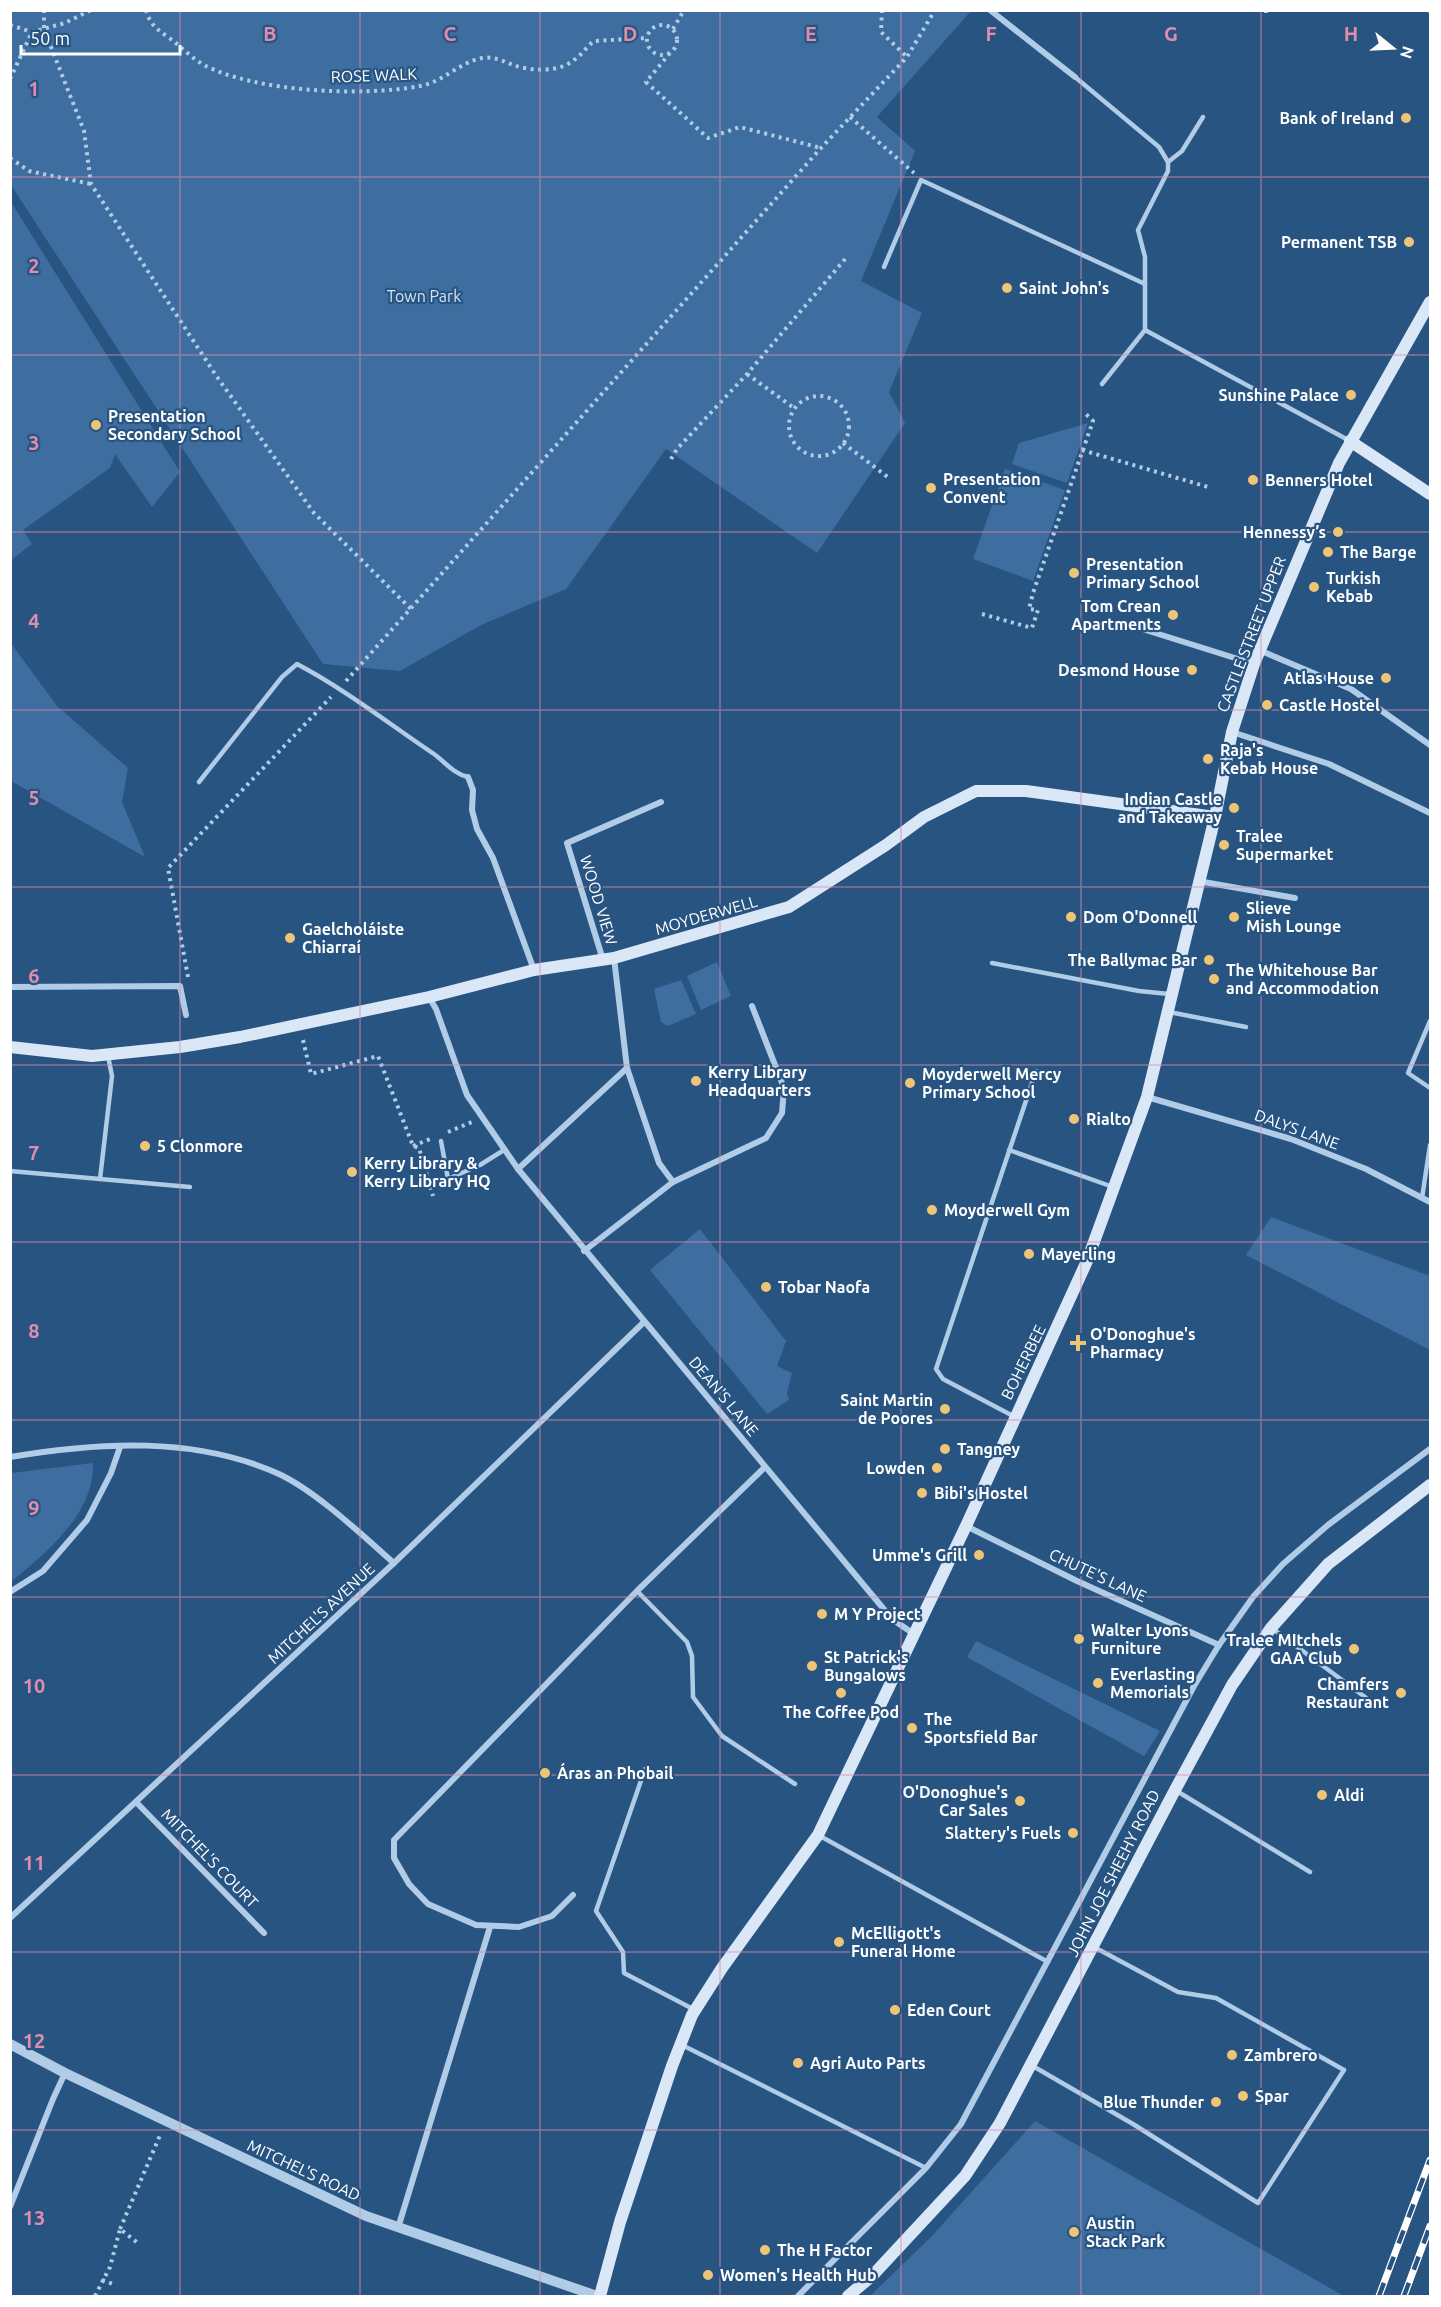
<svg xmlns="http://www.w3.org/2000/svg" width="1441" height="2307" viewBox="0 0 1441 2307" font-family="Ubuntu,sans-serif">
  <rect width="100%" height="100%" fill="#285482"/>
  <g fill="#3d6e9f">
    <path d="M11,10l960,1 -94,106 38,34 -54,130 61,32 -33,79 16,31 -88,130 -151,-104 -100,140 -85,36 -81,46 -77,-7 -312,-479z"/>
    <path d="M11,202l169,270 -28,35 -37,-53 -5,14 -87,62 9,14 -21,16z"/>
    <path d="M1088,423l-21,60 -55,-19 7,-21z"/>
    <path d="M1005,469l60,21 -32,91 -60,-22z"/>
    <path d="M10,642l47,64 71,62 -6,34 23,55 -134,-76z"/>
    <path d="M717,962l14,34 -30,14 -14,-34z"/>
    <path d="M681,980l15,34 -28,12 -7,-4 -7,-33z"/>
    <path d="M1271,1217l159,59v74l-184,-95z"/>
    <path d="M700,1229l86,112 -9,25 15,7 -5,20 2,7 -22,14 -117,-144z"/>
    <path d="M93,1463c2,50 -47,90 -82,119v-109z"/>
    <path d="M976,1641l184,90 -16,25 -177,-99z"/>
    <path d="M1035,2121l309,175h-474l62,-60z"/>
  </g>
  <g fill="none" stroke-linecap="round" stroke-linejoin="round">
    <g stroke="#b0cce6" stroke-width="4" stroke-dasharray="3 4.5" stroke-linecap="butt">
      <path d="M44,10v19l40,102 7,53 124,190 99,139 97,96"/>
      <path d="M146,10c4,15 11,19 22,27 13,9 22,20 36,28 51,27 160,32 216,21 23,-4 40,-24 62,-28 11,-2 21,3 31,7 18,6 45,8 61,-5 8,-5 12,-13 20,-19l53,-3"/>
      <path d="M882,10l-1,22 26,25"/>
      <path d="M1266,13v-3"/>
      <circle cx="662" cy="40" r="15"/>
      <path d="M10,25l22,7 33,-9 26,-13"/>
      <path d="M673,29l11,-19"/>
      <path d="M670,53l-24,29 62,56 32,-11 81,21"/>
      <path d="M10,79l22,-47"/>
      <path d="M850,117l64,56"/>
      <path d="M10,158l19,13 62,13"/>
      <path d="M747,374l47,34"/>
      <circle cx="819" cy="426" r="30"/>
      <path d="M843,443l46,35"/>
      <path d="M1082,450l126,37"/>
      <path d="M671,459l6,-10 70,-75 99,-116"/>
      <path d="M982,614l50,14 6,-18 -9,-1 4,-16 60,-172 -9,-9"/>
      <path d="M346,681l475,-533 86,-91 28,-47"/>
      <path d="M188,977l-20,-109 163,-171"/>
      <path d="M303,1040l8,34 67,-18 35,90 6,2 14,48"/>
      <path d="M448,1132l24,-10"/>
      <path d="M413,1146l17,-7"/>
      <path d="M120,2229l41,-96"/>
      <path d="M102,2280l14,5"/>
      <path d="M95,2296l15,-29 10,-38 19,15"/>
    </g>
    <g stroke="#b0cce6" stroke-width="4.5">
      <path d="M1430,10v1"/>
      <path d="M1075,77l84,70 9,15v9l-30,59 7,27v73l-43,54"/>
      <path d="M1168,162l14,-11 21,-34"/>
      <path d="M884,267l37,-87 224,104"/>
      <path d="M1145,330l205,111"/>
      <path d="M199,782l83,-105 15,-13c49,26 91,59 137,90 11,8 20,20 34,23"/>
      <path d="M992,963l147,28 30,3"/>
      <path d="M1169,1012l77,15"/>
      <path d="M1430,1021l-22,52 22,15"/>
      <path d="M441,1141l7,38 32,-14 24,-15"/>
      <path d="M1009,1150l104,37"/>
      <path d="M10,1171l180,16"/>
      <path d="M100,1179l12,-103 -4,-20"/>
      <path d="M1422,1198l8,-53"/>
      <path d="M1015,1417l-72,-38 -7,-10 100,-298"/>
      <path d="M637,1591l50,51 5,14 1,41 29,39 73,48"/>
      <path d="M1273,1629l96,71"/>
      <path d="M645,1769l-49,142 27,41 1,21 69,36"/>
      <path d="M1175,1790l135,82"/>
      <path d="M820,1836l228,126"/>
      <path d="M682,2045l244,123"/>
      <path d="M1031,2065l102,59 125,79 86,-133 -128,-72 -38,-6 -84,-45"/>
    </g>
    <g stroke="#b0cce6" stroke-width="6">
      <path d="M990,10l85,67"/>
      <path d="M1133,626l121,38"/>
      <path d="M1259,650l92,39 79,56"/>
      <path d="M1232,732l97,32 101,49"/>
      <path d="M468,777l5,13 -1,20 5,19 16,29 41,112"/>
      <path d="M1198,881l97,17"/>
      <path d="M614,958l13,110 32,95 14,19"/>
      <path d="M603,960l-36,-117 94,-41"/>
      <path d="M10,987l170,-1 6,29"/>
      <path d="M429,997l7,12 31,86 51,74 374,450 22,15"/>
      <path d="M1147,1097l144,42 75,30 64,33"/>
      <path d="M518,1169l109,-101"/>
      <path d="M584,1251l89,-69 93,-44 16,-25 2,-25 -32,-82"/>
      <path d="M10,1457c89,-15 185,-21 269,17 38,18 83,61 115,89"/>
      <path d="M966,1526l111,55 142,64"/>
      <path d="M10,1592l33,-21 44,-51 24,-47 9,-26"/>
      <path d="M136,1802l128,131"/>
      <path d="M573,1895l-21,21 -33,11 -43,-2 -48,-21 -19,-20 -15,-26v-18l243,-249 128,-124"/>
      <path d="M10,1918l384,-355 250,-241"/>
      <path d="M10,2207l43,-108 12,-26"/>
      <path d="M398,2228l92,-301"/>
      <path d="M798,2296l128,-128 35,-44 233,-438 25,-41 34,-48 30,-33 45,-39 102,-76"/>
    </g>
    <path stroke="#b0cce6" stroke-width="10" d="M10,2044l55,29 301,143 231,80"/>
    <g stroke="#dae7f6" stroke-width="12">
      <path d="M1350,441l80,53"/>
      <path d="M10,1047l82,9 88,-9 60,-10 189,-40 105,-27 80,-12 175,-51 97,-62 38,-28 52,-26h50l189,26"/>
      <path d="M600,2296l20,-74 52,-156 20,-51 30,-47 96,-133 148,-309 121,-265 60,-164 68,-280 17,-85 22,-68 85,-201 91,-161"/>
      <path d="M848,2296l24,-20 93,-100 35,-53 175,-333 57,-105 39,-57 57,-64 102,-79"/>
    </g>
    <g stroke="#fff" stroke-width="7">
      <g id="rail">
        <path d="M1379,2296l51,-136"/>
        <path d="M1404,2296l26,-70"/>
      </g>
    </g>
    <use href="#rail" stroke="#285482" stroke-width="4.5" stroke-dasharray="14" stroke-linecap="butt"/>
  </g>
  <path fill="none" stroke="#e08cad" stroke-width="1.5" stroke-opacity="0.55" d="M180,10v2286M360,10v2286M540,10v2286M720,10v2286M901,10v2286M1081,10v2286M1261,10v2286M10,177h1420M10,355h1420M10,532h1420M10,710h1420M10,887h1420M10,1065h1420M10,1242h1420M10,1420h1420M10,1597h1420M10,1775h1420M10,1952h1420M10,2130h1420"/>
  <g fill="#eec577" stroke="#285482" stroke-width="2">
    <circle cx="1406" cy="118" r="6"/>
    <circle cx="1409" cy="242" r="6"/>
    <circle cx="1007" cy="288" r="6"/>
    <circle cx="1351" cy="395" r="6"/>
    <circle cx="96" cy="425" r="6"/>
    <circle cx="1253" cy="480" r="6"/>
    <circle cx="931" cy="488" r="6"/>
    <circle cx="1338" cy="532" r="6"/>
    <circle cx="1328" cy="552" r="6"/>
    <circle cx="1074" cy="573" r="6"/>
    <circle cx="1314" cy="587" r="6"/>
    <circle cx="1173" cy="615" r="6"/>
    <circle cx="1192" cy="670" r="6"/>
    <circle cx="1386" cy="678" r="6"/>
    <circle cx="1267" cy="705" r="6"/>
    <circle cx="1208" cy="759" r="6"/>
    <circle cx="1234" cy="808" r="6"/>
    <circle cx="1224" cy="845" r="6"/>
    <circle cx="1071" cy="917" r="6"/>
    <circle cx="1234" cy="917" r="6"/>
    <circle cx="290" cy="938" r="6"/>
    <circle cx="1209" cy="960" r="6"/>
    <circle cx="1214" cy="979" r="6"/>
    <circle cx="696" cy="1081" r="6"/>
    <circle cx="910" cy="1083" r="6"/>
    <circle cx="1074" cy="1119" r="6"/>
    <circle cx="145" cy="1146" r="6"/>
    <circle cx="352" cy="1172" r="6"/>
    <circle cx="932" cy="1210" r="6"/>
    <circle cx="1029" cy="1254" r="6"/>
    <circle cx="766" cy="1287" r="6"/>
    <path d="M1075 1334h6v6h6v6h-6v6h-6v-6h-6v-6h6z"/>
    <circle cx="945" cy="1409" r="6"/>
    <circle cx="945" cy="1449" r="6"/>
    <circle cx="937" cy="1468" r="6"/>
    <circle cx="922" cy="1493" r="6"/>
    <circle cx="979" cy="1555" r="6"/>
    <circle cx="822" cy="1614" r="6"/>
    <circle cx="1079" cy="1639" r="6"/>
    <circle cx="1354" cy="1649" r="6"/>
    <circle cx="812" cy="1666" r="6"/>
    <circle cx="1098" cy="1683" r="6"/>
    <circle cx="841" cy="1693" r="6"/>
    <circle cx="1401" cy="1693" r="6"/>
    <circle cx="912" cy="1728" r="6"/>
    <circle cx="545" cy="1773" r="6"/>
    <circle cx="1322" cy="1795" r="6"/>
    <circle cx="1020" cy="1801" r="6"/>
    <circle cx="1073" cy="1833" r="6"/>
    <circle cx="839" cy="1942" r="6"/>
    <circle cx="895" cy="2010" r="6"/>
    <circle cx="1232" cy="2055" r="6"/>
    <circle cx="798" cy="2063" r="6"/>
    <circle cx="1243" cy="2096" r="6"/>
    <circle cx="1216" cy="2102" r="6"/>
    <circle cx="1074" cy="2232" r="6"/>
    <circle cx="765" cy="2250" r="6"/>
    <circle cx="708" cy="2275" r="6"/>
  </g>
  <g text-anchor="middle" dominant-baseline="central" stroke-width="4.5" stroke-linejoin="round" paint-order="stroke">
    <g font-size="16" fill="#fff" stroke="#285482">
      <text transform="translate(374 75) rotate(-2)">ROSE WALK</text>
      <text transform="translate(1251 634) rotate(-69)">CASTLE STREET UPPER</text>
      <text transform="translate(599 900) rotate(73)">WOOD VIEW</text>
      <text transform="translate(706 915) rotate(-16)">MOYDERWELL</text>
      <text transform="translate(1297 1129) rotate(20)">DALYS LANE</text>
      <text transform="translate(1023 1362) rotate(-64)">BOHERBEE</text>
      <text transform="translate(724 1396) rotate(50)">DEAN'S LANE</text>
      <text transform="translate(1098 1575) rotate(25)">CHUTE'S LANE</text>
      <text transform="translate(321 1613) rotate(-43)">MITCHEL'S AVENUE</text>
      <text transform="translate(210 1858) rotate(46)">MITCHEL'S COURT</text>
      <text transform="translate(1113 1873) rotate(-63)">JOHN JOE SHEEHY ROAD</text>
      <text transform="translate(304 2170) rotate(25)">MITCHEL'S ROAD</text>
    </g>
    <g font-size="16" font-weight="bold" fill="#fff" stroke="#285482" text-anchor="start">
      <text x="1394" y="118" text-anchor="end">Bank of Ireland</text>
      <text x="1397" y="242" text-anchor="end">Permanent TSB</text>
      <text x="1019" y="288">Saint John's</text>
      <text x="1339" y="395" text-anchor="end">Sunshine Palace</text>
      <text x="108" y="416">Presentation<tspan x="108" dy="18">Secondary School</tspan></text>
      <text x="943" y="479">Presentation<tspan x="943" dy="18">Convent</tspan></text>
      <text x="1265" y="480">Benners Hotel</text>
      <text x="1326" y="532" text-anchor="end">Hennessy’s</text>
      <text x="1340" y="552">The Barge</text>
      <text x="1086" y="564">Presentation<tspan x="1086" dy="18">Primary School</tspan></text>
      <text x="1326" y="578">Turkish<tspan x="1326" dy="18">Kebab</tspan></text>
      <text x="1161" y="606" text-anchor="end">Tom Crean<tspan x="1161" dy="18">Apartments</tspan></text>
      <text x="1180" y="670" text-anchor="end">Desmond House</text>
      <text x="1374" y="678" text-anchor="end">Atlas House</text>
      <text x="1279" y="705">Castle Hostel</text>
      <text x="1220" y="750">Raja's<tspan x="1220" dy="18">Kebab House</tspan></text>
      <text x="1222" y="799" text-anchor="end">Indian Castle<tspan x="1222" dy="18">and Takeaway</tspan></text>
      <text x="1236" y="836">Tralee<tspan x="1236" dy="18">Supermarket</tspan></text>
      <text x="1246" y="908">Slieve<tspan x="1246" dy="18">Mish Lounge</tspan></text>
      <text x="1083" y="917">Dom O'Donnell</text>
      <text x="302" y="929">Gaelcholáiste<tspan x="302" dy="18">Chiarraí</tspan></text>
      <text x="1197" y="960" text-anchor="end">The Ballymac Bar</text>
      <text x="1226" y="970">The Whitehouse Bar<tspan x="1226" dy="18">and Accommodation</tspan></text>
      <text x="708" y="1072">Kerry Library<tspan x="708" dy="18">Headquarters</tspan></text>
      <text x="922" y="1074">Moyderwell Mercy<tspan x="922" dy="18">Primary School</tspan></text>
      <text x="1086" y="1119">Rialto</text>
      <text x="157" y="1146">5 Clonmore</text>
      <text x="364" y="1163">Kerry Library &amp;<tspan x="364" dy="18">Kerry Library HQ</tspan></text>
      <text x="944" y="1210">Moyderwell Gym</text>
      <text x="1041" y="1254">Mayerling</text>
      <text x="778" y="1287">Tobar Naofa</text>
      <text x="1090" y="1334">O'Donoghue's<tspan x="1090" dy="18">Pharmacy</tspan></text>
      <text x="933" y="1400" text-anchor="end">Saint Martin<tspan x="933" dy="18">de Poores</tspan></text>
      <text x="957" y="1449">Tangney</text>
      <text x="925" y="1468" text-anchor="end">Lowden</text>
      <text x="934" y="1493">Bibi's Hostel</text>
      <text x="967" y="1555" text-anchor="end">Umme's Grill</text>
      <text x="834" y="1614">M Y Project</text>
      <text x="1091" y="1630">Walter Lyons<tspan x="1091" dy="18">Furniture</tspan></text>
      <text x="1342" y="1640" text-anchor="end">Tralee MItchels<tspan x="1342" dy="18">GAA Club</tspan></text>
      <text x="824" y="1657">St Patrick's<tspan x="824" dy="18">Bungalows</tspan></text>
      <text x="1110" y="1674">Everlasting<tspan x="1110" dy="18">Memorials</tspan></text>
      <text x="1389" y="1684" text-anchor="end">Chamfers<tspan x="1389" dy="18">Restaurant</tspan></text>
      <text x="841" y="1712" text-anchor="middle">The Coffee Pod</text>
      <text x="924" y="1719">The<tspan x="924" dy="18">Sportsfield Bar</tspan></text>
      <text x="557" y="1773">Áras an Phobail</text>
      <text x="1008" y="1792" text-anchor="end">O'Donoghue's<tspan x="1008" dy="18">Car Sales</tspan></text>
      <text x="1334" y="1795">Aldi</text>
      <text x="1061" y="1833" text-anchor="end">Slattery's Fuels</text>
      <text x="851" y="1933">McElligott's<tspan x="851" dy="18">Funeral Home</tspan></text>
      <text x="907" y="2010">Eden Court</text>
      <text x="1244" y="2055">Zambrero</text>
      <text x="810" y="2063">Agri Auto Parts</text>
      <text x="1255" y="2096">Spar</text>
      <text x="1204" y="2102" text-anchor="end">Blue Thunder</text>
      <text x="1086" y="2223">Austin<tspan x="1086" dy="18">Stack Park</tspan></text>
      <text x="777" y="2250">The H Factor</text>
      <text x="720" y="2275">Women's Health Hub</text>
    </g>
    <g font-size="16" fill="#d4e5f5" stroke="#285482">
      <text x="424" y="296">Town Park</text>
    </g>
  </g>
  <g font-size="20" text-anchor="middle" font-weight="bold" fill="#e08cad" stroke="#285482" stroke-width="4.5" stroke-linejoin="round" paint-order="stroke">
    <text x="270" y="41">B</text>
    <text x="450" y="41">C</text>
    <text x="630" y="41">D</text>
    <text x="811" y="41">E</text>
    <text x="991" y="41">F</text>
    <text x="1171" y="41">G</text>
    <text x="1351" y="41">H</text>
    <text x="34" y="96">1</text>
    <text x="34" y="273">2</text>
    <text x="34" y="450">3</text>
    <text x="34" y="628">4</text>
    <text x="34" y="805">5</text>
    <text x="34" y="983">6</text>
    <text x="34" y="1160">7</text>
    <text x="34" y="1338">8</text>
    <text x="34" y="1515">9</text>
    <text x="34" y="1693">10</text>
    <text x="34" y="1870">11</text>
    <text x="34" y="2048">12</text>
    <text x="34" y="2225">13</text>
  </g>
  <rect width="1441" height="2307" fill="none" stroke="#ffffff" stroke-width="24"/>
  <g transform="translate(1393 48) rotate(108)" stroke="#285482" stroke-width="4.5" paint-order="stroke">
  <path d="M0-4.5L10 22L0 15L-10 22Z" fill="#ffffff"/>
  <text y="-9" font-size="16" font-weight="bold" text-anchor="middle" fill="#ffffff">N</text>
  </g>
  <path d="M21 45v9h159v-9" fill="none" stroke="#ffffff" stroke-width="3"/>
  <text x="30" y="45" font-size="18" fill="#ffffff" stroke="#285482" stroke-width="4.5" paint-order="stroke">50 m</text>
</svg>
